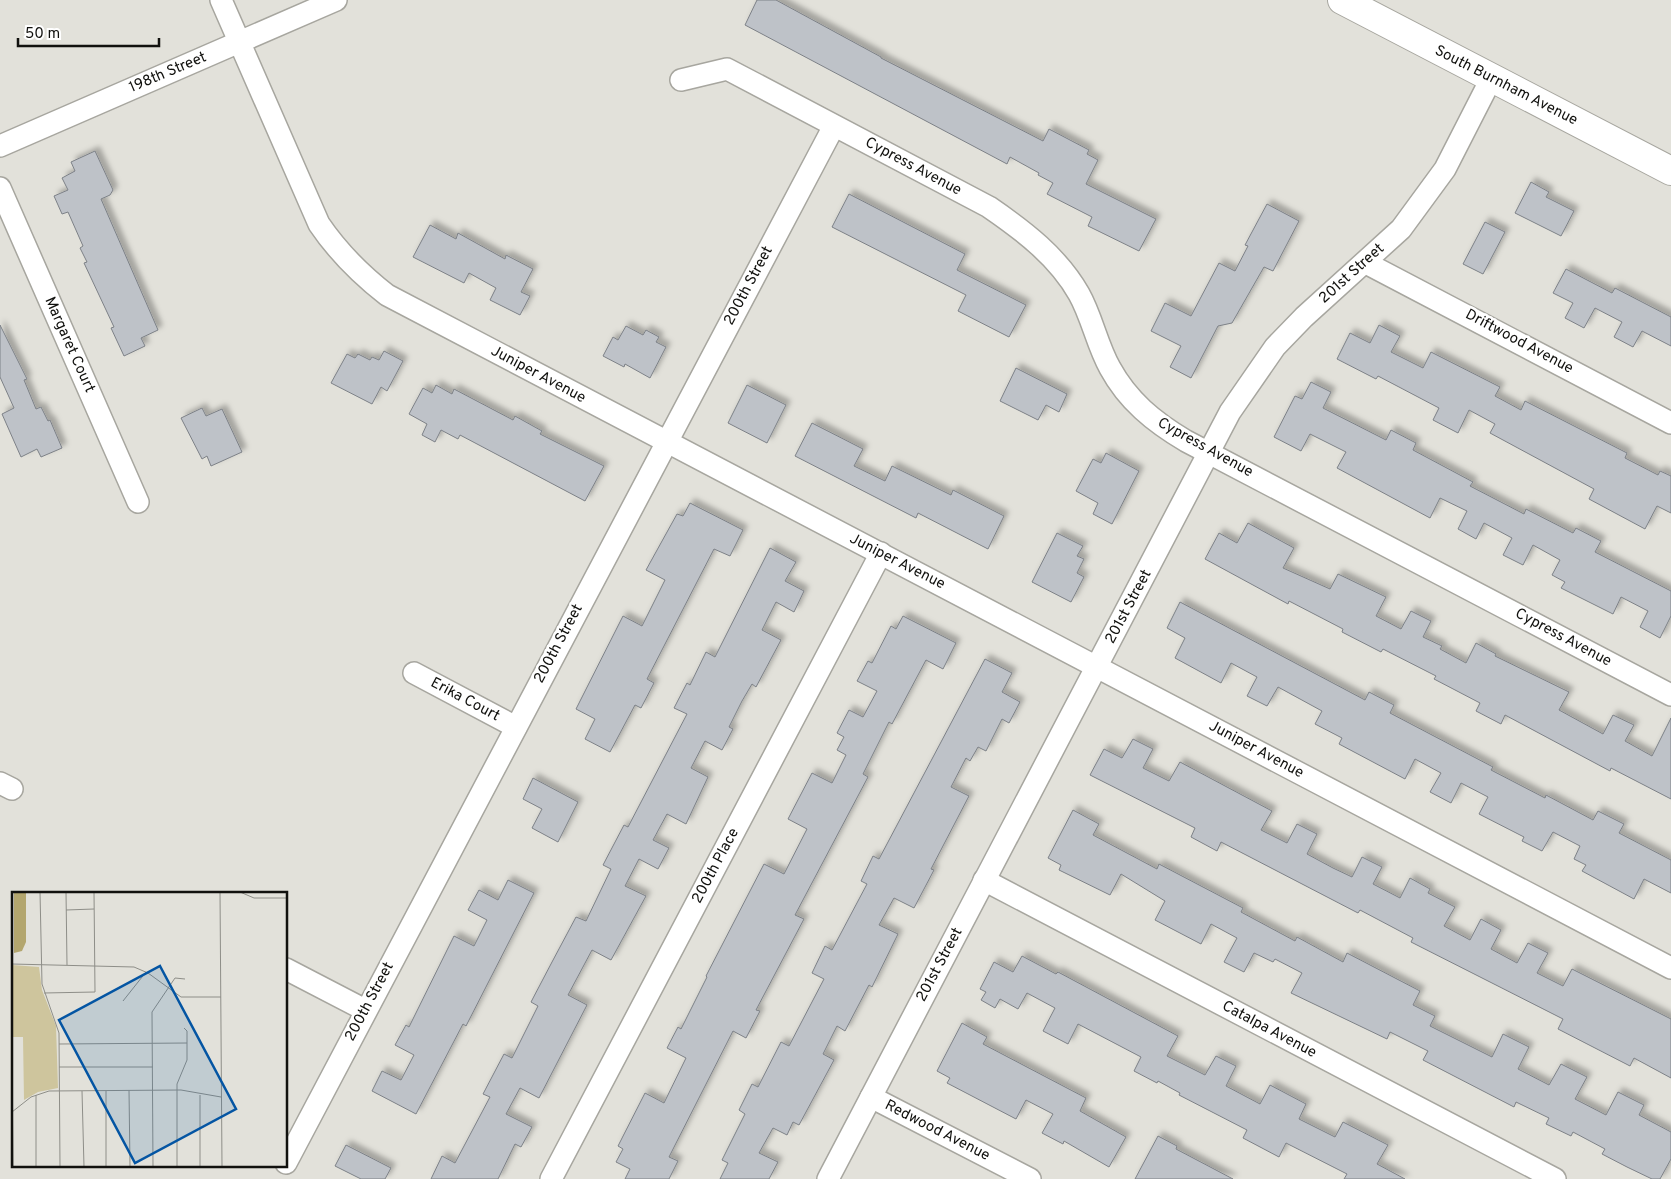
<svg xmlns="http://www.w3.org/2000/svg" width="1671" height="1179" viewBox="0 0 1671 1179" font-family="Overpass,sans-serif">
  <defs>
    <filter id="shadow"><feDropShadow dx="4.5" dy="-4.5" stdDeviation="2.5" flood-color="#0004"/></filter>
  </defs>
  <rect width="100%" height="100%" fill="#e2e1da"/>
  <g fill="#bec2c8" stroke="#7d8187" filter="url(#shadow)">
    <path d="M757,0h19l105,57v1l162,83 6,-12 40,21 -2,4 11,6 -12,24 70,35 -17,32 -51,-25 4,-9 -45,-23 6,-11 -15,-8 1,-2 -29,-16 -3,7 -262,-139z"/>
    <path d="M95,151l18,39 -3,5 -9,4 57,131 -17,8 4,8 -21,10 -13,-28 3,-1 -30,-64 3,-1 -7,-14 3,-2 -15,-34 -6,2 -8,-18 14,-6 -6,-12 13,-7 -4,-9z"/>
    <path d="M1531,182l18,10 -3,5 28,14 -13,25 -46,-23z"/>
    <path d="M849,194l116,60 -8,16 69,35 -17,32 -51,-26 8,-16 -134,-68z"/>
    <path d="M1267,204l32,17 -26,50 -9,-4 -32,56 -14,3 -27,52 -21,-11 11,-21 -30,-15 14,-28 26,13 28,-53 16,8 13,-25 -3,-1z"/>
    <path d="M1485,222l20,10 -22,42 -20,-10z"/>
    <path d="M430,225l26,14 2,-6 47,26 1,-4 27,14 -12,23 9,4 -10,19 -30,-15 6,-12 -27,-15 -5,10 -51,-26z"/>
    <path d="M1566,269l46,24 3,-5 56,29v29l-29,-15 -9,16 -19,-10 8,-15 -27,-14 -11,20 -19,-10 8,-15 -20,-10z"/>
    <path d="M0,325l27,54 -3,1 12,29 5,-2 7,14 2,-1 12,28 -21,9 -4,-8 -16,8 -19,-43 12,-6 -14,-31z"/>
    <path d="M1379,325l21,11 -9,16 32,16 8,-16 69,35 -5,9 26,14 4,-9 102,52 -2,5 33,17 2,-4 11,5v37l-14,-7 -12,23 -56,-30 5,-10 -104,-56 5,-9 -26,-14 -11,23 -25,-13 6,-12 -61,-32 -2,3 -39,-20 13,-26 20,10z"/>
    <path d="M626,326l17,9 3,-5 13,7 -3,5 10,5 -16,31 -25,-14 -1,3 -21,-11 10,-19 5,3z"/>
    <path d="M384,351l19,10 -16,30 -6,-4 -9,17 -41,-21 16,-29 8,4 3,-4 12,6 2,-3 7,3z"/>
    <path d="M1016,368l51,26 -8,18 -13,-7 -8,15 -38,-19z"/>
    <path d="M1311,382l20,10 -8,16 63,32 5,-10 25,13 -3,7 60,32 -3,4 54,28 2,-5 47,24 3,-5 25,13 -6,11 76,39v25l-11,22 -20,-11 8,-16 -27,-14 -8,17 -52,-26 4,-6 -13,-7 8,-15 -27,-15 -10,20 -20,-10 9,-17 -28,-15 -8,16 -18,-10 9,-18 -27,-13 -10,20 -93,-50 9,-16 -36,-18 -9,17 -27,-14 21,-41 7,3z"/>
    <path d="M436,385l16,9 2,-5 59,31 2,-4 27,15 -2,3 64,32 -19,35 -125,-66 -2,4 -17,-9 -6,12 -13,-7 5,-11 -18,-10 14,-26 9,5z"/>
    <path d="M747,385l39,20 -19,38 -39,-20z"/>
    <path d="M202,408l4,8 16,-7 20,43 -31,14 -4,-10 -5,3 -21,-41z"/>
    <path d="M812,423l51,26 -9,17 31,15 7,-15 59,29 2,-5 51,26 -16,33 -70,-36 -2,5 -121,-62z"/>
    <path d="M1106,453l33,18 -27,53 -19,-10 5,-11 -22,-12 17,-32 8,4z"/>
    <path d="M690,503l53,27 -13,26 -16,-7 -67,130 7,4 -13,25 -6,-3 -25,47 -25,-13 10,-20 -19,-10 47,-93 19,10 23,-46 -19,-10 31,-56 6,2z"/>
    <path d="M1248,523l46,25 -11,20 47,21 8,-15 48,23 -10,19 25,13 10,-18 20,10 -8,16 19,9 -2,3 26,14 10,-20 20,11 -1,2 74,36 -10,18 44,24 10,-19 21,10 -9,16 27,15 19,-38v81l-60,-31 -1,3 -105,-56 -4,9 -25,-13 4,-8 -46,-24 2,-3 -53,-27 -2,3 -39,-20 1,-3 -54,-28 -1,3 -83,-45 14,-26 18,10z"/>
    <path d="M1057,533l26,13 -6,10 7,3 -7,14 7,4 -13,25 -39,-20z"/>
    <path d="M770,548l26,14 -11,19 19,10 -10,21 -18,-10 -14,28 19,10 -25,47 -4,-3 -10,17 -13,26 4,2 -11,21 -17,-9 -14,27 17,9 -22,47 -19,-10 -14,26 16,8 -11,21 -19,-10 -14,27 21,10 -35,64 -19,-10 -24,45 19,10 -48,93 -19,-10 -14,26 26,13 -11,20 -6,-3 -17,35h-67l11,-23 13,7 35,-66 -7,-3 21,-40 8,4 26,-52 -7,-4 21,-40 24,-45 10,4 25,-52 -8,-4 21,-40 4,2 59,-113 -13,-6 13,-25 3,2 16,-33 9,5z"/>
    <path d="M1180,602l185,98 4,-8 25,13 -4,8 103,54 -2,3 54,28 1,-3 47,25 5,-9 26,13 -5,9 52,27v33l-27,-14 -10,20 -52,-28 4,-6 -12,-6 6,-13 -27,-14 -11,19 -20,-10 2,-4 -45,-23 9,-17 -27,-14 -10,20 -21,-11 11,-19 -26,-14 -10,20 -66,-35 3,-6 -27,-14 7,-13 -44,-24 -11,19 -20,-10 10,-19 -26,-14 -10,20 -46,-25 10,-20 -18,-10z"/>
    <path d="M903,616l53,27 -13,26 -17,-9 -34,64 -3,-2 -26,52 5,3 -73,138 9,4 -48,91 4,1 -14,27 -13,-7 -64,126 9,4 -9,18h-44l5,-10 -14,-7 7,-13 -5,-3 27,-53 19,10 22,-45 -19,-10 11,-21 3,2 26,-52 -1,-1 58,-112 20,10 23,-45 -19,-10 24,-46 20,10 14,-28 -9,-5 7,-13 -7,-4 12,-23 14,7 14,-26 -20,-10 11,-20 4,2 19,-37 5,3z"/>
    <path d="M985,659l27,14 -10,19 18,10 -11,21 -7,-4 -16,32 -8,-4 -8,14 -4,-3 -15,29 18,9 -38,73 3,1 -20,38 -20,-10 -15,27 19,9 -26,53 -3,-2 -24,46 -8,-5 -14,28 11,6 -35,65 -6,-3 -6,13 -14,-7 -14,25 19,9 -9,17h-49l8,-16 -6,-3 23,-46 -6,-4 13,-26 6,3 23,-45 8,4 35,-67 -12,-6 13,-27 7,4 35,-66 -6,-3 12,-25 6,3z"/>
    <path d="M1133,739l20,10 -10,19 26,13 11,-19 92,49 -11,19 26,13 10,-19 20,10 -10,20 26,14 19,9 10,-20 20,10 -9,17 27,14 10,-20 20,11 -2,4 27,14 -11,19 26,14 11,-21 20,11 -10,19 26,14 11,-20 20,10 -11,20 26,13 9,-17 99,50v59l-37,-20 -4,8 -72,-37 5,-10 -152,-77 2,-4 -53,-28 -2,3 -137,-71 -4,9 -26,-14 4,-9 -105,-53 14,-26 18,9z"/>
    <path d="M533,778l45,24 -20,40 -26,-14 10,-19 -19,-10z"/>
    <path d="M1073,810l26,14 -6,11 64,34 2,-5 84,44 -2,4 54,29 2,-4 46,25 4,-9 73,38 -7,14 22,11 -5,10 62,31 11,-23 26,13 -11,22 31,16 12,-21 26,13 -12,22 31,16 12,-23 26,13 -5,10 32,17v27l-11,20h-8l-25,-12 -25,-13 3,-5 -32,-17 -2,4 -25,-12 3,-6 -33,-16 -2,5 -91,-47 5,-9 -38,-19 -3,7 -96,-46 11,-20 -27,-14 -2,3 -19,-9 -10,19 -20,-10 13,-24 -26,-14 -10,20 -46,-24 10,-19 -44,-27 -11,21 -51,-25 2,-5 -13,-7z"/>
    <path d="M508,880l26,13 -68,133 -3,-2 -47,90 -44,-23 10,-20 19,9 13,-25 -19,-10 11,-20 3,2 45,-91 20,10 13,-26 -19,-10 11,-20 19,10z"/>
    <path d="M1022,956l34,18 2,-2 120,64 -11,20 38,19 11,-19 20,10 -10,20 34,18 10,-19 36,19 -7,15 36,18 8,-15 45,23 -11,19 28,15h-61l3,-5 -61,-31 -7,14 -36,-19 4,-8 -68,-35 1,-2 -22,-12 -1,2 -23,-12 7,-14 -63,-33 -10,20 -25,-13 12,-23 -28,-15 -9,16 -18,-10 -5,9 -14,-8 5,-8 -6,-3 14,-27 19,10z"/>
    <path d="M962,1023l25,14 -4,7 103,54 -6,13 46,26 -17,30 -45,-26 -1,3 -21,-11 11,-19 -27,-14 -10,19 -69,-36 3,-5 -13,-7z"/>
    <path d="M1158,1136l19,10 -1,3 57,30h-98z"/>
    <path d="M346,1145l45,23 -6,11h-24l-26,-13z"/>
  </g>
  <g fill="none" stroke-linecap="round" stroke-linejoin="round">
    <g stroke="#a7a69f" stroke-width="24">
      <g id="minor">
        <path d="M221,0l98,224c19,28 41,50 68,71l1284,673"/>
        <path d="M681,80l46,-11 262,138c35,24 69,50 90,87 13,23 18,51 31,74 18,33 44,54 76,73l485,254"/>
        <path d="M0,146l336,-146"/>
        <path d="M0,188l138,314"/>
        <path d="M1366,263l305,160"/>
        <path d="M414,673l102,54"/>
        <path d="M0,783l12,6"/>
        <path d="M984,880l571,299"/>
        <path d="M286,969l79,41"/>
        <path d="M871,1097l159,82"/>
        <path d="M286,1163l548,-1037"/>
        <path d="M551,1179l330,-626"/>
        <path d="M828,1179l402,-767 45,-65 29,-30 97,-88 44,-60 46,-90"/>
      </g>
    </g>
    <g stroke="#a7a69f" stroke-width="30">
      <path id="secondary" d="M1342,0l329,171"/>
    </g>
    <use href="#minor" stroke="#fff" stroke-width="21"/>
    <use href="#secondary" stroke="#fff" stroke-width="28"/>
  </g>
  <g text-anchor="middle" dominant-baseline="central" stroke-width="5" stroke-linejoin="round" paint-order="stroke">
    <g font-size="15" fill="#11110e" stroke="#fff">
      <text transform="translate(168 73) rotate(-23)">198th Street</text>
      <text transform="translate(1506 86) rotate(27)">South Burnham Avenue</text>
      <text transform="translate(913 167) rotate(28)">Cypress Avenue</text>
      <text transform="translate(1352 274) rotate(-42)">201st Street</text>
      <text transform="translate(749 286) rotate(-62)">200th Street</text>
      <text transform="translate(1519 342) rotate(28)">Driftwood Avenue</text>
      <text transform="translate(69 345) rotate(66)">Margaret Court</text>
      <text transform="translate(538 375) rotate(28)">Juniper Avenue</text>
      <text transform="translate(1205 448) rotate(29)">Cypress Avenue</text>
      <text transform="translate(897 562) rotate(27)">Juniper Avenue</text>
      <text transform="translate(1129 607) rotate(-62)">201st Street</text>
      <text transform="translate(1563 638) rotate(28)">Cypress Avenue</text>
      <text transform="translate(559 644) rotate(-62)">200th Street</text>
      <text transform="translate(465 700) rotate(28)">Erika Court</text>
      <text transform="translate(1256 750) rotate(28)">Juniper Avenue</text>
      <text transform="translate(716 866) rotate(-62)">200th Place</text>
      <text transform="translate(940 965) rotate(-62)">201st Street</text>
      <text transform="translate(370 1002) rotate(-62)">200th Street</text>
      <text transform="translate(1269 1030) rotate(28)">Catalpa Avenue</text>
      <text transform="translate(937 1131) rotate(27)">Redwood Avenue</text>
    </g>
  </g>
  <g transform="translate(12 892)">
    <rect width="275" height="275" fill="#e2e1da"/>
    <path d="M0,73l27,2 3,23 14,36 2,62 -20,4 -14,8 -1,-63h-11z" fill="#cec59d"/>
    <path d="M2,0h12v50l-4,9 -8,2z" fill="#b3a66e"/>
    <path fill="none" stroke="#8e8e88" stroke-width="1" d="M28,0l2,92 17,49 1,134M54,0l1,73M208,0l2,275M228,0l14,6h33M54,18l28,-1M0,72l122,3 14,6 33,24h40M32,101l51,-1 -1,-100M111,109l23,-29M47,152l128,-1M47,175h94M0,176l1,99M117,198l1,77M70,199l2,76M94,199v76M24,203v72M188,203v72M0,220l19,-15 18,-6 132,-1 40,7M141,275l-1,-155 23,-34 10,1M165,275v-83l10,-24v-29l-3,-3"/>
    <path fill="#0455a3" fill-opacity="0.15" stroke="#0455a3" stroke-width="2.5" d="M148,74l76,143 -101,54 -76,-143z"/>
    <rect width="275" height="275" fill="none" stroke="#11110e" stroke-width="2.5"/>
  </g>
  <path d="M18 38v8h141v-8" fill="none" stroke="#11110e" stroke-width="2.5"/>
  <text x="25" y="38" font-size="15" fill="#11110e" stroke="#ffffff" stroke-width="4" paint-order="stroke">50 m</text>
</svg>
